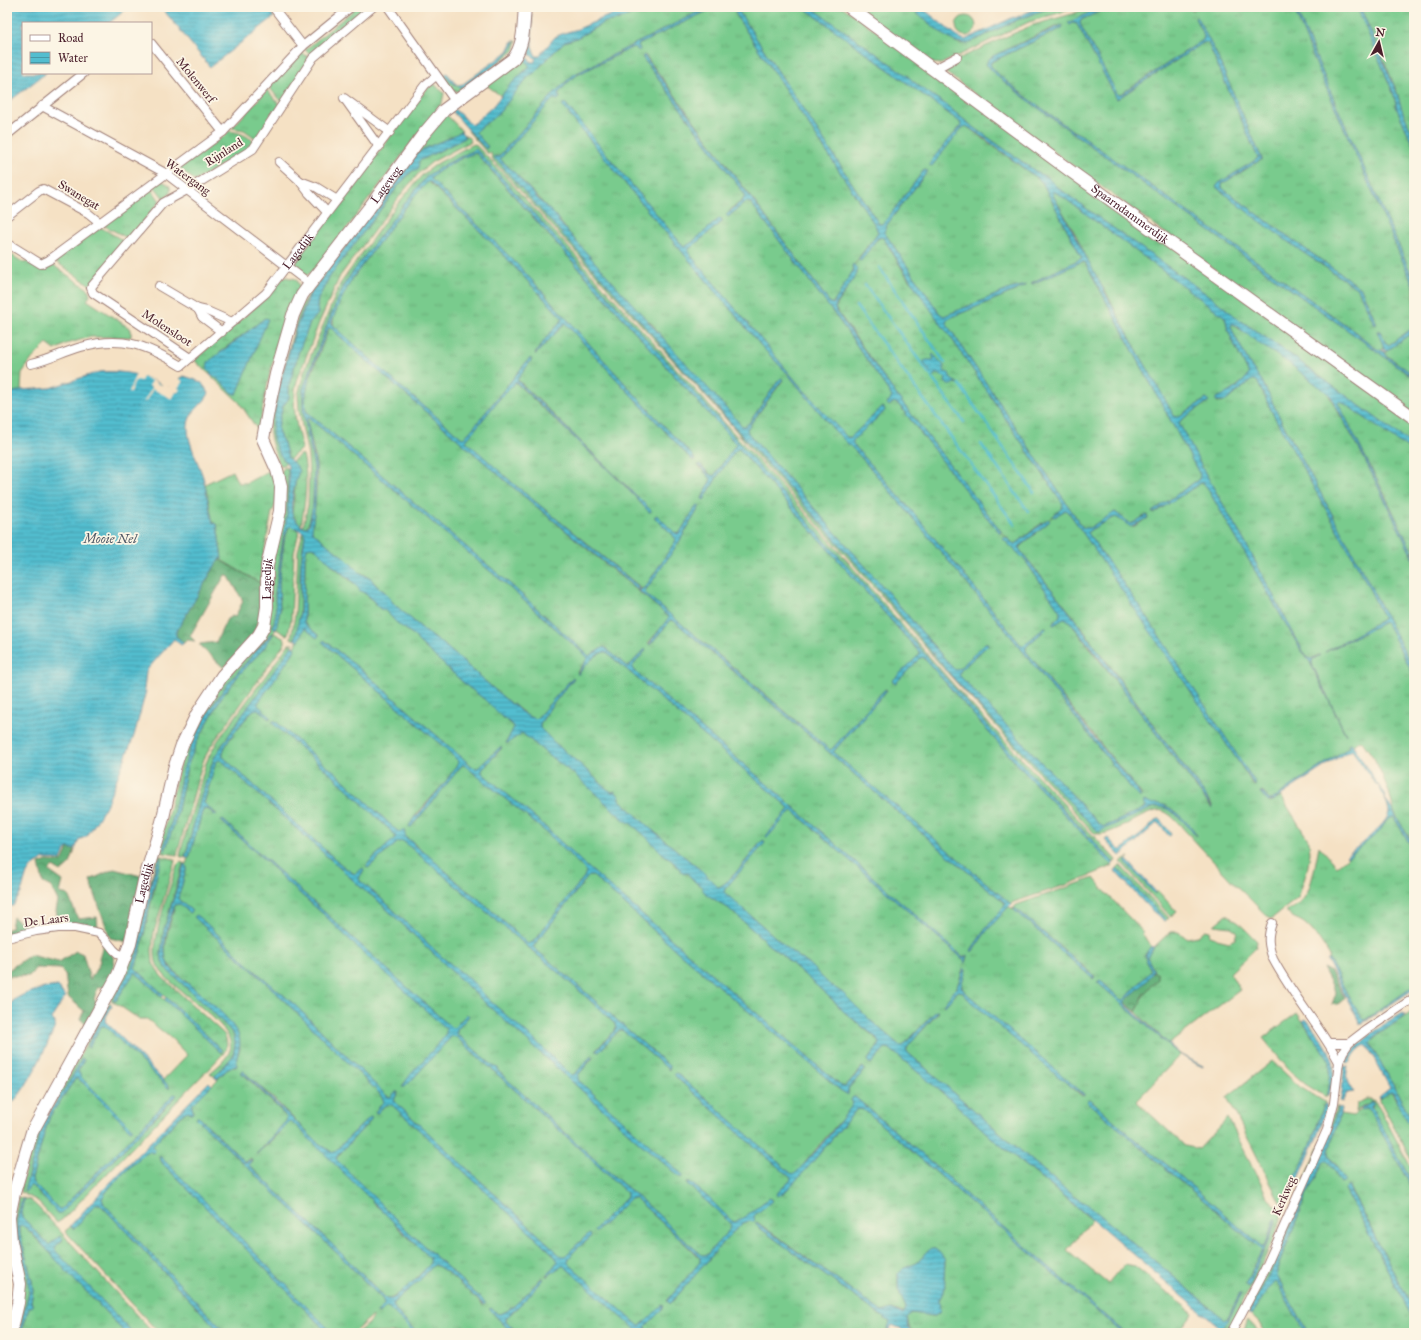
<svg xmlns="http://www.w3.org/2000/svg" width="1421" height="1340" viewBox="0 0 1421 1340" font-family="'IM FELL Great Primer',serif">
  <defs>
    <pattern id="grass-tufts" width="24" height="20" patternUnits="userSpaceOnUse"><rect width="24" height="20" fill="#79cb8d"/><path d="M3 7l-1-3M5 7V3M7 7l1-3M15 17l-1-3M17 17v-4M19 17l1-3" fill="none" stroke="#6aae7a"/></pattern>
    <pattern id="forest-crowns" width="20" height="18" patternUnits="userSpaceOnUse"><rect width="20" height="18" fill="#62af78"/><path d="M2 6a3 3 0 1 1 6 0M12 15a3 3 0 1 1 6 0" fill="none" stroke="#538e63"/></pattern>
    <pattern id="wetland-marsh" width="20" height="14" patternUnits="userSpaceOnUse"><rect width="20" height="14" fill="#79cb8d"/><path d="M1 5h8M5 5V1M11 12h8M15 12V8" fill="none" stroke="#6aae7a"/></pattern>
    <pattern id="water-rules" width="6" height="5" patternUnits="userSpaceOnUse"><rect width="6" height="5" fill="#53bdcf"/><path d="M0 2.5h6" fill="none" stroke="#4799a8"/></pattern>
  </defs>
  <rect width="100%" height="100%" fill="#fcf5e5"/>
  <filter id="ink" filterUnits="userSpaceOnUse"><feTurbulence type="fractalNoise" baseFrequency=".025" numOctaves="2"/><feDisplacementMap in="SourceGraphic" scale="8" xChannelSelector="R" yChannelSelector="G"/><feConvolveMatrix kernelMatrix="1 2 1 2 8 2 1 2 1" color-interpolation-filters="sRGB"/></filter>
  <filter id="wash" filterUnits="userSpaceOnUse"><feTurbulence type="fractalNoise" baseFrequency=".012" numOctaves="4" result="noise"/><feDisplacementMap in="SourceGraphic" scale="16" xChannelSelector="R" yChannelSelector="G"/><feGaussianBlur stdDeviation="0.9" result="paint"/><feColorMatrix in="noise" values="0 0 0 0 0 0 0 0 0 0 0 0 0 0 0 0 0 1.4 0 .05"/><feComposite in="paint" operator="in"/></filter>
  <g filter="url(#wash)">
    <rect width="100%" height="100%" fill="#f5e1c4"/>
    <g fill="url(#grass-tufts)" stroke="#62755c" fill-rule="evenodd">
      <path d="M357,7h12l-57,49 -7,-6z"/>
      <path d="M646,7h62l-135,68 -17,16 -56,64 -3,2 -2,-1 11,15 378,424 71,85 143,151 54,-23c18,-6 34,17 45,28l-6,-9 -18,-17 -9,-5h-13l-7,-3 1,6 -41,19 -5,-3 -14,-15 -28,-31 -17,-17 -80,-85 -1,-2 2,-4 27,-25v-2h-3l-25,25 -5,2 -3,-3 -73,-85 -131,-149 -1,-4 36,-49 -5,1 -29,42 -4,3h-3l-59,-64 -32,-39 -13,-11 -60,-68 -20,-25 -46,-49 -12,-11 53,-61h7l-2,-4 9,-11 10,-8 54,-27 3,-1 4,3v-5l77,-38h88l157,115 1,4 -32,38 2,2 31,-38 4,-2 76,56 40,76 -51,25 1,1 49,-22h4l115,213 -1,4 -47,33 2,1 47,-30h2l3,3 96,166 8,10 36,73 -34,-71v-4l7,-5 -8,4 -4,-2 -3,-4 -57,-107 -43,-75 -25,-48 2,-3 28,-19 -3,-2 -25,16 -4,2 -3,-1 -54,-96 -14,-28 -11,-16 -19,-41 -23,-40v-4l10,6 162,120 3,12 4,11 17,34c-8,12 -23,18 -32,28l9,-1 26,-21h2l3,1 17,35 90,162 19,39v2l-58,33 60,-30 3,4 26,50v170l-20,-34 -5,-20 -7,-17 -8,-17 -13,-18 -8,5 -3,-3 -2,6 -77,52h-2l-7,-9 -2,1 10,11 11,-7 28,45 1,12 -3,18 -9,27 -27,21c-7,-5 -14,-13 -20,-19 -22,-20 -41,-43 -61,-64 -8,-8 -17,-21 -27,-25 -14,-5 -52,29 -69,22l-152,-166 -54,-64 -133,-149 -23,-28 -240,-267 -1,-6h-4l-19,-22h2l16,17 1,-1 -11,-14v-2l22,-17 31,-38 5,-3 30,-31 13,-4 28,-16 14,-2zM737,9l142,215h4l41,-54 4,1 -28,36 -13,18 -3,7 56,82 4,2 72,-29 1,3 -65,27 -5,3 -1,3 137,205h6l26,-16 16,12 16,-9 1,3 -15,9 -17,-10 -3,1 -23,12 -2,3 59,84 109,168 -2,1 -63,-97 -123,-178 -2,-1 -6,3 3,-9 -61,-92 -118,-173 -26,20 20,-27 -3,-7 -136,-205 -5,-10zM645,55l186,249 8,-8 12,-22 2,-3 -1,-5 5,7 -20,31 -1,7 62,86 104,135 -2,1 -17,-20 -84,-108 -5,-3 -5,4 -2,-3 4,-4 1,-3 -7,-10 -41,-59 -93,-124 -5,-1 -18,15 2,-7 13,-10 2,-5 -103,-138zM565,103l47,58 72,86 7,-4 27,-23 3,-2 1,2v2l-33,27 -1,3 113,135 30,34 16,16h4l31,-30 3,4 -31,27 -2,4 1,2 65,74 103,127h3l21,-18 2,1 -21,19v4l116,144 -11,-7 -110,-139 -99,-120 -62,-73 -25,-25 -49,-59 -23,-24 -112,-133 -76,-93zM1050,521l-27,23 -4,4 1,2 53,66 133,180 6,9v4l-64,-86 -79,-102 -4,-3 -11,7 -2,-2 8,-7v-5l-36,-52 -20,-20 13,5 22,-19z"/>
      <path d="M811,7h32l571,415v24l-123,-91 -51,-35 -25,-20 -116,-82 -43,-32 -9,-9 -9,-4 -70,-50 -23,-19 -25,-17 -14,-12z"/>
      <path d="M854,7h55l36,29 15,8 11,-2 46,-22 34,-13h25v1l-47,14 -88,42 -9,-1z"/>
      <path d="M1091,7h10l-33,16 2,2 3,-2 4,1 40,75 83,-54 5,-3 3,1 50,115 -7,5 -32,20 -2,5 81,61 60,40 16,34 2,-2 -15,-33 -60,-42 -79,-58v-4l40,-25 -47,-108 -20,-33 9,18 -1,4 -84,55 -3,-3 -36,-68 1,-4 28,-13h80l3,4 2,-1 -1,-3h100l26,64 95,216v40l-25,18 -4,-3 -5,-11h-3l7,15 -3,5 -4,-2 -27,-21 -263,-188 -4,-4 -10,-5 -48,-35 -25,-20 -10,-11 1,-3 69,-33 3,-3h-6l-64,30 -3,2 -2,8 19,18 27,21 380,273v37l-469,-343 1,-4 8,-7 49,-23 30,-13 39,-11z"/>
      <path d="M1295,7h62l6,12 31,76 3,14 17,38v133l-79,-178z"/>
      <path d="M1360,7h52l2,5v126l-14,-32 -2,-11 -12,-30z"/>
      <circle cx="966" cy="26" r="10"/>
      <path d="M515,41h2l-3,10 -53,40c-11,2 -14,-6 -20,-14l3,-2c6,7 11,12 21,12 13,-10 47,-31 50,-46z"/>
      <path d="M302,53l8,5 -28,45 -13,-16z"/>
      <path d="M521,55l9,10 -1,2 -7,6 -21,23 -16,-12z"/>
      <path d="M432,82l12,11 -2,10 -128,168 -9,5 -11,-8 4,-10z"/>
      <path d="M267,90l13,15 -22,35 -14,-10 -12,-2z"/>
      <path d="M446,114l16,17c-16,10 -33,13 -47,24l-109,145 -10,28 -16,56 -5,23 -2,19v12l13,25 -5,3c-8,-15 -12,-28 -12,-45l32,-117z"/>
      <path d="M229,131c11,1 18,5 26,11l-2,4 -58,35 -15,-13 43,-31z"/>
      <path d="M475,144l29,31 326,366 137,159 149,160 -2,3 -104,-111 -47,-53 -103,-119 -108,-121 -22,-27 -254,-283 -32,16 -16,10 -20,24 -48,63 -15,21 -6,14 -11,25 -25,67v21l11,58 -1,36 -3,15 -3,8h-4l5,-22 1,-30 -1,-19 -9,-46 -1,-15 6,-23 36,-88 55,-77 28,-33 15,-11 33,-18z"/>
      <path d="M474,153h2l11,13 183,205 66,73 -22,32 -3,-1 -11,-11 -2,2 13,13 -9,19 2,2 13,-23 19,-27 3,-1 181,204 -1,2 -26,26v2h2l25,-25 3,-1 90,103 99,105 -4,3 -39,16 -55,18 -4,2 -176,-150v-3l53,-61 -2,-1 -53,60 -2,1 -86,-74 -100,-83 35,-51 21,-36 -3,-1 -18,29 -4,-1 -18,-18 -3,2 18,17 4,6 -28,43 -4,5 -4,1 -1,-3 -124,-101 -48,-42 -1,-3 35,-43 14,-15 109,103 25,27 2,-2 -134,-131 15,-20 -4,1 -56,69 -8,9h-2l-62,-52 -66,-60c-5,-8 13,-39 18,-47l62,-83 14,-15 68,66 66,71 -1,3 -15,17 -11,16h1l29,-31 53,58 75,80v-5c-61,-62 -117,-128 -176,-192 -28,-29 -58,-56 -86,-85 4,-9 33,-22 43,-26z"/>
      <path d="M162,181l7,4c4,7 0,10 -5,14l-10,-13z"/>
      <path d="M151,188l9,13 -31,38 -26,-14z"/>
      <path d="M100,227l26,15 -36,43 -37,-25 40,-31h5z"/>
      <path d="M7,252l17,11 6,-2 20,2 38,26 2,7 -3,4 44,29v8h-40l-25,7 -11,6 -8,-6 -15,15 -10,14 -1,17 -14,5z"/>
      <path d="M1232,324l55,37 40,31 35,62 52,106v110l-50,-97 -82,-151 -20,-41 -11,-15 -16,-30 -4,-10z"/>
      <path d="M329,328h2l29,27 154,133 154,128 1,3 -21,24 2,2 21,-25 3,1 149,126 109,95 72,60 2,3 -22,26 -13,19 2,1 13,-19 22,-26 5,3 3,-4 78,-27 13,16 36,38 -1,2 9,12 -6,9 1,7 5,9 -27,29 -4,-1 -20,-19 -3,2 83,73 -44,46 49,45 14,3 29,-31 38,76 13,18 4,3 -20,48 -36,70h-3l-4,-3 3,-1 19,-35h-2l-12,23 -4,2 -137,-115 -13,-7 -167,-145 -1,-1 3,-6 30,-33 -9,5 -27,29h-3l-30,-26 -27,-27 -13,-8 -20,-20 -18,-13 -68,-60 1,-3 39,-46 -1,-3c-11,11 -33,44 -45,47l-15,-15 -52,-43 -31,-29v-3l-5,-6 -3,1 -5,-3 -26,-24 -26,-22 -15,-15v-4l10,-16 24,-30 -1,-1 -36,41 -2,1 -6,-2 -14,-11 -1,-2h-3l-69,-61 -10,-6 -38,-33 -10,-13 -4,-2 -11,-12 -10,-5 -14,-14 -16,-12 -9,-8 -6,-4 -3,-4 4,-24 2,-30 -2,-20 -8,-35v-2l2,-1 201,170 74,66 4,4 -11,14 2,2c4,-7 19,-23 27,-22l182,155 1,2 -23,27 1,1 24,-26h2l171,149 1,3h1l2,-7h-6l-181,-160 -148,-126 -1,-3 13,-18 -16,17h-2l-23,-19 -15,9 -80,-73 -203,-172 -1,-14 3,-14zM1014,909h2l79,67 -3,2 -78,-68zM963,969l3,1 -5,15 3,6 120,104 -2,1 -111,-94 -10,-11h-3l-13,15 -2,-1 14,-18zM1090,1099l43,39 38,30 90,78h3l11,-27 2,1 -29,67 -3,-2 17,-35 -164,-139 -10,-9z"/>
      <path d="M1414,331v44l-29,-21 3,-4z"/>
      <path d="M1339,401h2l73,52v102l-30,-62 -46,-89z"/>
      <path d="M285,467l3,2 -1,44 -12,81 1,19 -3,14 3,2 -3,5h-2l-3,2 -42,50 -15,21 -19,36 -9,26 -11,51 -9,29 2,2 -1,2 -5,-1 23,-97 30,-58 44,-55 15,-59 11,-113z"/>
      <path d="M273,469l4,18 -1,17 -4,8 -10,51 -2,20 -41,-24h3l-5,-35 -4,-1 -8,-39 27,-13 6,12h8z"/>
      <path d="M303,532l2,3c-3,14 -4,27 -5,40 0,21 2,47 -6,65l-3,-2 4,-23 3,-64z"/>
      <path d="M308,547c3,0 3,0 6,1 7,3 12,12 18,17 17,15 34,27 48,44 8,1 11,9 17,14 7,6 17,10 21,18l49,45 17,13 17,17 12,9 1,2 -2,6 -6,9 16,-9 29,24 24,18 49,45 6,3 13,11 37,35 7,4 8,9 8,5 3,7 22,14 35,31 4,5 13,9 55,49 8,9 34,28 3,4 -13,18 4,2 14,-15 5,1 61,51 42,39 99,81 -25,30 41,34 17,-20 10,2 58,47 -14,18 2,2h-56l-162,-141 -25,-24 -83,-71 -4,3 2,3c-3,8 -13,18 -19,25 -13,15 -26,31 -39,47h-3l-84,-75 -32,-27 -1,1 2,4 67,60 46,39 1,2 -1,2 -14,13 8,-1 30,-33 43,-51 3,-1 3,1 259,224h-208c-6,-5 -5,-9 -7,-16l2,-3c9,-2 17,2 26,2l5,-4 -1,-12 7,-14 -2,-7 1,-19 -10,-11h-5l-13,14 -15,6 -4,4v16l8,19 -2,5 -13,-4 -9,3 -125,-90 -2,2 3,3 132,95 -2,6 1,5h-242l-2,-6 19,-21 -2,-1 -16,16 -7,5 -72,-63c2,-10 16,-19 23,-25l1,-3h-4l-22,21c-5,1 -8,-2 -10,-6l-158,-146 -3,-4 4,-8 -7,5 -4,-1 -92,-91 -42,-36 -47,-46 -9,-3 65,59 117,114 5,8 -9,11 1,1c6,-2 8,-11 16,-8l161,149 5,7 -12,15h2l13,-10h3l76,67h-122l-12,-11v-4l19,-18 19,-21 -2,-2c-9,9 -31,37 -44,37l-8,-6 -1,1 23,24h-95c-6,-7 -23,-22 -24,-30l26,-23 15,-15c8,0 41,33 49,40l3,-2 -77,-71 -73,-73 7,-9 27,-29v-4l-37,36 -16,-11 -42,-42 -33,-30 -1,2 41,40 5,6 -1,3 -30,33 12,-10 21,-22 2,-1 74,71 10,13 14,11 11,14 27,24 4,7 -1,3c-8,8 -33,36 -43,35l-50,-50 -84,-80 -4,-3 3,-6 -1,-2 -6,4 -47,-46 -2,2 145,139 42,43 1,5 -7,7 2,2 7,-7h3l25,26h-57l15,-13v-4l-19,17h-20l-41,-41 -74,-78 -58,-58 -1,2 4,6 165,169h-102l-122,-129 -2,-5c6,-13 31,-34 42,-45l5,-3 4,2 2,-2 -2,-6 31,-32 3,-2 6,1 -1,-7 38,-38h6l1,-2 -2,-3 5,-13 -2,-15 -4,-6 -19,-21 -41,-36 -8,-10 -1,-11 2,-16 8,-29 5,-1 9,9 3,-2 -14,-12 9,-32 -4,-3 -19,65 -3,24 1,8 6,10 44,40 17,18 5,6 1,9 -2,12 -18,21 -5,-4c7,-6 17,-14 20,-23 8,-28 -66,-61 -74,-88 -6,-22 14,-74 21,-97l3,-3 6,2 2,-6h1l14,-49 4,-1 8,8 2,-2 -13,-10 11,-39 3,-5 4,1 143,130 10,7 108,103 149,135 49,42 2,-2 -105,-96 1,-6 14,-16 -2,-2 -16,18 -4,1 -2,-2 -28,-27 -52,-46 -17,-19 -30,-24 -57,-55 -26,-22 1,-4 4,-5 -2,-2 -7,5 -9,-5 -123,-112c-4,-9 24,-39 30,-47l5,-1 11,10 2,-1 -13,-13v-2l35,-50 9,-24 3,-1 12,10 2,-2 -14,-12 -1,-2 1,-65 1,-7zM324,640l41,33 109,95h4l23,-21 1,1 -20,22v3l57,48 44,42 258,223 4,1 17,-20 3,2 -17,20 1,3 -9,-2 -54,-47 -107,-90 -86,-77h-4l-3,3 -53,68 50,43 87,77 -1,3 -47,-40 -4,1 -19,21 -3,-2 19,-20 1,-3 -1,-3 -33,-31 -179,-152 -5,1 -30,26 1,-6 26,-24v-3l-50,-48 -73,-64 2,-3 52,46 8,5 61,58 4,3 4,-2 3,8 7,4 2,3 34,29 16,15 15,11 48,44 5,-2 51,-65 2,-5v-2l-39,-37 -83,-68h-2l-49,60 -3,3 -1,-2 6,-10 32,-36 12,-18 -13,-13 -124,-107zM222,819l230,209h2l13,-14 2,2 -12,14v4l36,32 5,2v3l96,88 66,57 20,20 22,19h5l2,-3 21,-23 1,-4 -7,-8 -37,-33 1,-2h2l19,16 23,23 3,1 11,-6 23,-18 3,2 -18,15v4l-3,2 -8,2 -13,12 -60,69 -3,-3 33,-39v-4l-65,-60 -5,1 -22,22 -13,11 -1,-2 33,-33v-4l-57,-53 -114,-103 -4,-1 -1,1 -41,45 -8,4c8,-10 45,-46 45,-56l-125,-117 -41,-36 -3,-5 -57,-51z"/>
      <path d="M289,644h5l-56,77 -24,37 -12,35 -17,64h-4l-1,-1 2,-10 24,-83 3,-7 9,-16z"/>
      <path d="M1392,817h2l2,4 18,30v135l-49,34 -3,-1 -12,-20 -21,-40 1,-3c-6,-10 -18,-29 -29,-35 -4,-2 -11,-4 -15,-10 7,-3 14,-7 18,-13 8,-10 12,-38 15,-52l18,20 42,-34 8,-12z"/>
      <path d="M158,855l3,1v3l-1,-1c-15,29 -14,64 -23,95 -5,17 -15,32 -24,47l3,1 18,-28h2l87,81 -160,165 -6,4 -21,-23 -16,-8 11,-46 78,-144 2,1 -18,31 -6,13 14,-21h4l64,63v-3l-6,-6 24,-25 -15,-16 -25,-20h-8l-28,-19 -1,-3 30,-82zM82,1059l2,1 -6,11 3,6 52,52 -3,1 -47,-47 -5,-4h-3l-25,37 -6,18 -12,45 1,4 26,26h2l113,-115 2,3 -115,116 -19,-16 -11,-12 -7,6 16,-58z"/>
      <path d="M1129,857l-4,5 30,32 3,-3 19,21 -6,5 -50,-55z"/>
      <path d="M1120,865l49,53 -3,2 -49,-52z"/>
      <path d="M1226,915l13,8 18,18 -1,7 -26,25 10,17 -71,54 -33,-32 8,-18 14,-15 -1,-5 -4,-1c1,-7 -5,-11 -6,-18l7,-8 16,-15h8l9,6 11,-2 7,-6 5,1 -1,5 7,2 1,1 12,3 6,-3 2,-8 -6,-4 -17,-2z"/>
      <path d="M1414,1010v113l-44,-80c13,-14 31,-23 44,-33z"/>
      <path d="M1297,1013l33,48v16l-4,20 -21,-13 -16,-14 -26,-32z"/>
      <path d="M1272,1061l28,26 25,15 -16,47 -27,57 -55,-109z"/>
      <path d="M1391,1091l23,40v34l-34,-64v-2z"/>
      <path d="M1366,1099c8,0 11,5 15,12l33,62v12l-42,-77 1,-6 -12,5 -5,5 1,-8z"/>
      <path d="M1337,1106l1,2 -9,29 -19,43 -39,92 -23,40 -1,-1z"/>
      <path d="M1368,1108l46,83v119l-65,-123 -1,-1 -3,3 69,131v13h-106l-31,-57v-7l21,-52 3,-10 23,-46h3l2,2 12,20 -5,-18 -7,-9v-5l11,-37 13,2 8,-7z"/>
      <path d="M18,1197l12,3 9,8 114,125h-20l-79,-83 2,-4 7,-6 -3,-4 -11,9 -27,-28 -1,-4 2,-14h-1l-5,21 -1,11 12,47 1,15 -11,40h-4l6,-24 -7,-83z"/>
      <path d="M98,1203l2,1c40,43 80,86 121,129h-62l-94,-102 5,-4 4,1 2,-2 20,-22z"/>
      <path d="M22,1225l3,2 47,49 5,7 13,12 35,38h-101l-2,-2 7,-23 4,-3 -2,-3 2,-11 -1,-10 -12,-47v-8z"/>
      <path d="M1275,1282l3,2 27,49h-39l-7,-10 -8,-8 19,-28z"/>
      <path d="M1248,1320l12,13h-17z"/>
    </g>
    <g fill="url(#forest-crowns)" stroke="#566752">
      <path d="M219,559l41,24c1,10 2,21 0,31 -3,22 -23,39 -36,54l-24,-22v-2l16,-2 11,-23 5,-3 3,1 8,-16 -15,-26h-3l-35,61 5,5 -8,-1 -3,3 -8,-7v-4z"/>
      <path d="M68,848l7,2 -5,14 -9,8 -8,-5 -4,4 14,10 -3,12 8,2 10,24 19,-2 1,12 -39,-4 -3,-14 2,-10 -7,-14 -8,-4 -4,-19 8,-3 15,1z"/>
      <path d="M114,869l27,7 -14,66 -17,-4 -20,-58z"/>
      <path d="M13,917l13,10 18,-5v5l-37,9v-7l4,-1z"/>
      <path d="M104,942c15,21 13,23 1,45h-7l-4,12 3,4 -11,21 -6,-5 4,-8 -16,-14 -3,-23 -5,-5 -24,-1 -7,8h-22v-5l23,-16 29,7 17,-11 7,3 7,26 10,-18 -1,-4z"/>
      <path d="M1323,968l8,4 14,26 -8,7 -5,-1 4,-11z"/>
      <path d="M1153,973h4l1,6 -14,15 -8,18 -12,-10z"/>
    </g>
    <g fill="url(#wetland-marsh)" stroke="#62755c" fill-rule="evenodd">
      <path d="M464,134l6,5v3l-38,20 -13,11 -16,19 -63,84 -21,47 -22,58c-6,23 -1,44 5,67l-12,11 -2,-1 -4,-15 -3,-5 -3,-8 1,-8 4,-16 6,-8v-13l10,-34 11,-28 8,-9 -1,-7 1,-8 11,-21 70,-93 18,-19 2,-5 46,-23z"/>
      <path d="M881,237l3,2 26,43 9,9 20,30 11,15 113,168 -1,4 -11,10 -12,7 -23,19h-2l-11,-10 -105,-137 -63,-89 22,-35 -3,-8 4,-5 1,1c7,-6 14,-20 22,-24z"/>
      <path d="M286,277l10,2 4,9c-4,9 -10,18 -13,27 -13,38 -23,78 -28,117l-20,-30 -45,-42 74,-64 13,-16zM265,318l-31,76 -21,-20 -1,1 -1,-3 10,-21z"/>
      <path d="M301,454l2,1c6,23 2,48 -2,71l-9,-12 4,-37 3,-5 -7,-11z"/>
      <path d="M289,526l5,1 5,5 -5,21 -3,67 -3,14 -2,1 -10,-6 4,-18 -1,-28 5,-42z"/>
      <path d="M274,633l11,6v4l-74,103 -7,13 -4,12 -23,84 -13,-2 12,-34 11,-52 10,-25 24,-44 18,-23 25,-27z"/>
      <path d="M161,856l13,3 1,2 -21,71 -2,19 1,12 8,13 63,58c4,7 4,13 -1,20l-3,-2 2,-2 -4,-4 -83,-78 6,-19z"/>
    </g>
    <g fill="url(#water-rules)" stroke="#4e6e7d">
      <path d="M7,7h122l-20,16h-86v50h23l-39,30z"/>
      <path d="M161,7h105l8,10 -64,50z"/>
      <path d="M629,7h17l-27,13 -14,2 -28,16 -13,4 -23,23 -5,7 -7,4 -31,38 -22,17v2l12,14 -2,2c-13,-13 -22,-25 -34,-38l2,-2 18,16 20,-18 18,-22 19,-18v-2l-4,-5 -2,-5 2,-1 6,8h3l2,-3 -6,-4 -1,-6 2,-34 1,1v31l4,9h3l16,-19 9,-4 14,-4z"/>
      <path d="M708,7h7l-77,38 2,4 -1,2 -5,-4 -3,1 -54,27 -10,8 -9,11 2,4 -2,2 -5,-1 -53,60 14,13 25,28 17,16 4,7 41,46 2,1v1l139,155h3l4,-3 29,-42 3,-3 2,1 -36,50 1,4 131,149 73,85 3,3 5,-2 25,-25h3v2l-27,25 -2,4 1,2 80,85 17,17 28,31 14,15 5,3 41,-19 -2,-6 2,-1c6,5 10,1 18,4 9,2 31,22 34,31 -11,-11 -27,-34 -45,-28l-54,24 -143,-152 -71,-85 -51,-58 -327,-366 -4,-6 -8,-7v-2l3,1 3,-2 56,-64 17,-16z"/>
      <path d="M803,7h8l95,68 14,12 25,17 23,19 70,50 9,4 9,9 43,32 116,82 25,20 51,35 123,91v7l-73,-52 -3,1 73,147 3,6v5l-52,-106 -32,-59 -44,-34 -28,-18 -24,-19h-2l-1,2 4,10 16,30 11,15 20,41 82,151 50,97v6l-26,-50 -3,-4 -60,30 58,-33v-2l-19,-39 -90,-162 -17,-35 -3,-1h-2l-26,21h-10v-3c12,-4 26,-13 33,-24l-17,-34 -4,-11 -3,-12 -162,-120 -10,-6v4c23,42 44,83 67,125 17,32 37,63 54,96l3,1 4,-2 25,-16 3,2 -28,19 -2,3 25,48 43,75 57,107 3,4 4,2 9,-4 -8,5v4l34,71 -36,-73 -8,-10 -96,-166 -3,-3h-2l-47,30 -2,-1 47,-33 1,-4 -115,-213h-4l-49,22 -1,-1 51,-25 -40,-76 -55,-42 -21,-14 -4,2 -30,38 -3,-1 4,-7 28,-32 -1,-4z"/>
      <path d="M909,7h12l27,22h1l11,9 5,2 49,-23 1,1 24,-11h12l-34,13 -50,24 -12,-2 -10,-6z"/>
      <path d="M1101,7h8l-28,13 -1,4 38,71 5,-2 80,-53 1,-4 -9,-18 2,-1 18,34 47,108 -40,25v4l79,58 60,42 16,36 -2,1 -1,-2 -16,-34 -60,-40 -48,-35 -34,-27 3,-4 32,-20 7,-5 -50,-115 -3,-1 -5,3 -83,54 -40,-75 -4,-1 -3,2 -2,-2z"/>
      <path d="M1293,7h2l40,95 78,176 1,9 -95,-216z"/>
      <path d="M1357,7h3l38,88c3,19 16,34 16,52l-17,-38 -3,-14z"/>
      <path d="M735,9l4,3 140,212h4l41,-54 4,1 -28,36 -13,18 -3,7 56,82 4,2 66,-27 16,-4v1l-9,4 -65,27 -5,3 -1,3 137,205h6l26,-16 16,12 16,-9 1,3 -17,9 -15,-10 -3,1 -23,12 -2,3 59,84 108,165 1,3 -1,1 -187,-275 -3,-1 -10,7 -2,-1 9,-8 1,-4 -113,-168c-24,-31 -45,-64 -66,-97l-3,-2 -4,2 -16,22 -3,-1 20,-28 -3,-7 -136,-205 -5,-10z"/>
      <path d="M1062,25l1,2 -3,2 -69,33 -1,3 10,11 25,20 48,35 10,5 7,6 260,186 27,21 9,3 -1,2 2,2 27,19v3l-380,-273 -36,-28 -12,-13 2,-4 5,-4z"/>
      <path d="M513,41h2c-3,15 -37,36 -50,46l-2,1c-9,-2 -13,-7 -19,-13l3,-2 10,12 6,-1 40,-29 5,-4z"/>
      <path d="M644,55l186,248 3,1 18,-30 2,-3 -1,-6 1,-1c3,3 5,6 4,10l-21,31 -1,3 1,3 62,86 103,134 -1,2 -21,-25 -80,-103 -5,-3 -5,4 -2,-2 5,-7 -5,-8 -43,-62 -93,-124 -5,-1 -18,15 -2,-2 17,-15 2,-5 -103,-138z"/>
      <path d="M565,103l47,58 72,86 7,-4 29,-25 2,2v2l-33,27 -1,3 113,135 44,48 3,3 3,-1 31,-30 2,1 1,3 -32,29v4l65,74 103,127h3l21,-18 2,1 -21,19v4l66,84 45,54 4,8h-2l-8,-9 -110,-139 -99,-120 -62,-73 -25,-25 -49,-59 -23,-24 -112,-133 -76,-93 -13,-17z"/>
      <path d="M461,131l4,7 -46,23 -1,8 -6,2 -13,14 -70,93 -11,21 -1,8 1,7 -8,9 -11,28 -10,34v13l-6,8 -4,16 -1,8 3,8 3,5 4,15 9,8 2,6c-4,8 -10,37 -6,44 1,4 6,6 8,10l6,1 2,-2 4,-21 1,-36 -11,-58v-21l25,-67 11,-25 6,-14 15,-21 48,-63 20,-24 16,-10 32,-16 254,283c42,50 86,99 130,148 84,95 165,192 254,283l-2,2 -5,-5 -94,-100 -90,-103 -3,1 -25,26 -3,-3 27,-26 1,-2 -181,-204 -3,1 -19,27 -13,23 -2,-1 9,-20 -13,-14 2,-1 9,10 5,2 22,-32 -66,-73 -194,-218c-9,1 -42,19 -45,26 28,29 58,56 86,85 59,64 115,130 176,192l2,4h-3l-74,-79 -53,-58 -29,31h-1l11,-16 15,-17 1,-3 -66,-71 -67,-66 -15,15 -62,83 -13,25 -7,17v3l68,62 62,52h2l8,-9 56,-69 3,-2v3l-14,19 134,130v2h-2l-25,-27 -108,-103 -15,15 -35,44 49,44 122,100 2,4 -1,1 -124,-102 -154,-133 -29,-27h-2l-2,3c-8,23 -25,55 -21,80l203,172 80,73 15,-9 23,19h2l16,-17 1,1 -14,17 1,3 148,126 181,160 3,1 3,-2 -2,8h-1l-1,-3 -171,-149h-2l-24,27 -1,-2 23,-27 -1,-2 -182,-155c-8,-1 -23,15 -27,22h-2l11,-16 -4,-4 -74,-66 -201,-170 -2,1v2l9,46 -1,39 -3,25 17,15 16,12 14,14 9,5h2l5,7 5,5 4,2 10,13 38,33 10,6 69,61h3c4,7 13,12 21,15l2,-1 36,-41 1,1 -24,30 -10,16v4l15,15 26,22 26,24 5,3 3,-1 5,6v3l31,29 52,43 15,15c11,-2 36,-37 45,-47l2,3 -40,46 -1,3 68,60 18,13 20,20 13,8 27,27 30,26h3l33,-35h3l-30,34 -3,5 1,2 167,145 13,7 137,115 4,-2 12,-23h2l-19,35h-2l-118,-101 -110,-89 -42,-39 -61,-51 -5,-1 -14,16 -2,-1 -2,-2 13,-17 -2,-5 -35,-28 -8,-9 -55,-49 -13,-9 -4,-5 -35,-31 -22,-14 -4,-5 1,-2 -8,-5 -8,-9 -3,1 -3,-2 -1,-3 -10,-10 -8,-6 -19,-19 -13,-11 -6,-3 -49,-45 -24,-18 -29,-24 -14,10h-2l8,-16 -1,-2 -12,-9 -17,-17 -17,-13 -49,-45c-4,-8 -14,-12 -21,-18 -6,-5 -9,-13 -17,-14l-11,-13 -10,-6 -1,-3 -7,-7 -20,-16 -16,-16 -4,-1 -4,1 -2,9 -1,65 1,2 14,12 -2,2 -13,-10 -5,13 -4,-1 5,-27 1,-51 4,-27 -2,-3 -12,-6 -3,2 -4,13 -5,42 1,28 -4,18 -3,-2 3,-14 -1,-19 12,-81 2,-35 -1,-12 -10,-14 -4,-10 -2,-9 1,-11 7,-38 16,-56 14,-34 105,-139c14,-11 32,-14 46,-24z"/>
      <path d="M265,318l3,1 -31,75h-3l-21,-19 -2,1 -1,-2 1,-2 -4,-3 1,-7z"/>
      <path d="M1414,327v4l-27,20 -4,-2v-4l-6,-14h3l5,11 4,3z"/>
      <path d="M933,354l11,12v4l1,2 4,1 2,6 8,5 -4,-1 -4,2h-3l-3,-3 1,-4 -8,-4h-3l-3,4 -3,-3 1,-3 -7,-10 3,-2h6l2,-1 -2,-4z"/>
      <path d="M99,372c24,-2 48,3 68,16l17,-12 12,4 4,3 1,-1 8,11c-4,10 -16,16 -20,27 -5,16 9,41 14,57 4,15 6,31 10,46l4,1 5,35h-3l-43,73v4l8,7 -3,2 -7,-6 -28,32 -2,19 2,1 -12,45 -28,70 -15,24 -4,6 -8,4 -4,10 -7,-2 -3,2 -4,10 -17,-1 -11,7 -6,7 -6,20 -8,13h-6v-512l14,-4 29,-2z"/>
      <path d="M697,505l3,1 -21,36 -29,43 -5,5v3l185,157 2,-1 52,-59h3l-53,61v2l177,151 -25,28 -14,20 -1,-2 13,-19 21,-26 -1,-3 -72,-60 -109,-95 -149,-126 -3,-1 -21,25 -1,-1 20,-27 -30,-26 5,-3 4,-5 28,-43 -4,-6 -18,-17 3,-2 18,18 4,1z"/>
      <path d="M1048,519l2,2 -30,25 -1,2 1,2c17,23 36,44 53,67 44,60 88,119 133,179l7,13 -124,-164 -20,-24 -4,-3 -11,7 -2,-1 8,-8v-5l-36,-52 -21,-20 2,-2 9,7h2z"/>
      <path d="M271,634h2l-1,2 -8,12 -25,27 -18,23 -24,44 -10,25 -11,52 -11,32 -2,-2 9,-29 11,-51 9,-26 19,-35 15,-22z"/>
      <path d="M324,640l41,33 109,95h4l22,-21h2l-20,23v3l57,48 44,42 258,223 4,1 18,-20 2,3 -17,19v6l-8,-5 -54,-47 -107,-90 -86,-77h-4l-3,3 -53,68 50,43 87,77 -1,3 -47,-40 -4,1 -19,21 -3,-1 19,-21 1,-3 -1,-3 -33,-31 -179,-152 -5,1 -30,26 -2,-1 3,-5 26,-24v-3l-50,-48 -73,-64 2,-3 52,46 8,5 61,58 4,3 5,-2 2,8 7,4 1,3 14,10 37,34 15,11 48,44 5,-2 51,-65 2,-5 -1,-2 -38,-37 -83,-68h-2l-27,34 -25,29 -1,-2 6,-10h2l30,-36 12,-18 -13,-13 -124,-107z"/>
      <path d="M292,646l4,1 -3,6 -35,50v2l13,12 -2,2 -11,-10 -5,1c-7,8 -34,38 -30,47l123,112h3l3,4 3,1 8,-6 1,3 -4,5 -1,4 26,22 57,55 30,24 17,19 52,46 28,27 2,2 4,-1 16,-18 2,1 -14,17 -1,6 105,95 -1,2 -1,1 -5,-4 -44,-38 -149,-135 -108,-103 -10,-7 -143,-130 -3,-1 -3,2 -12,41 13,12 -1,1 -9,-8 -4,1 -14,49h-4l17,-65 12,-35 24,-37z"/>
      <path d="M1350,742l3,3 22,36 9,11 1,6 29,48v5l-18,-30 -2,-4h-2l-5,3 -8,12 -28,23 -4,2 -1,-1c11,-9 41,-31 43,-44 0,-6 -8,-21 -10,-26l-3,-1 -24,-35 -18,10 -61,41 -5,1 -8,-10 1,-1 8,9h2l77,-52z"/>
      <path d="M222,819l230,209h2l13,-14 2,2 -12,14v4l36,32 5,2v3l96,88 66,57 20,20 22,19h5l2,-3 21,-23 1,-4 -7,-8 -37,-33 1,-2h2l19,16 23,23 3,1 11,-6 23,-18 3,3 -17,14 -1,2 1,3 -2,2 -4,-1 -6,2 -13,12 -60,69 -3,-3 33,-39v-5l-65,-59 -5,1 -22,22 -13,11 -1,-2 33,-33v-4l-57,-53 -114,-103 -4,-1 -1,1 -41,45 -5,5h-3l8,-12 36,-40v-6l-84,-77 -40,-39 -41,-36 -3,-5 -57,-51z"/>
      <path d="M1157,819h2l11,13 1,3 -2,1 -10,-12 -2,-1 -37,33 -15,-16 3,-2 10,11 3,1 23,-18z"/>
      <path d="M160,857l1,4 -8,28 -12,60 -6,19 29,27 -2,2 -27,-25 -19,29 -3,-1 16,-28 8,-19 12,-63 8,-26z"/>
      <path d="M1127,860l29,32 -1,2 -30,-32z"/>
      <path d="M184,864l3,3 -9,32 14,12 -3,2 -9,-9 -5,1c-6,16 -13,37 -9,54 3,11 16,20 25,27 16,13 37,29 47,48 6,12 -4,23 -1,32l-7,1 -13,12 -2,-1v-2l18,-20 2,-12 -1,-9 -5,-6 -17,-18 -44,-40 -6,-10 -1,-8 3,-24z"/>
      <path d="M1117,868l49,52 -2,1 -15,-13 -34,-37z"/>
      <path d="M1014,909h2l79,68 -2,2 -79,-69z"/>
      <path d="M196,915l10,8 47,46 42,36 92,91 4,1 4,-5h3l-4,8 3,4 158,146c3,4 5,6 10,6l22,-21 2,-1 2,1 -1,3c-7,6 -21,15 -22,25l71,63 7,-5 16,-16 2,1 -2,4 -17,17 2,6h-7l-13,-11 -63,-56h-3l-13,10h-2l12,-15 -5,-7 -161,-149c-6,-2 -10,3 -14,8h-2l-1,-1 9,-11 -5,-8 -117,-114 -65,-59 -3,-3z"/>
      <path d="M1151,946l3,1 -7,10 7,14 -9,12 -20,18v3l56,51 22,11v1l-11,-5 -17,-11 -78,-69 3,-2 20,19 4,1 26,-28 1,-2 -5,-8 -1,-7z"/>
      <path d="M1329,959l21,40 13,20 2,1 49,-34v3l-50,33 -1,2h-3l-1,-5 -8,-12 -24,-47z"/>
      <path d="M964,968l2,2 -5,16 3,5 120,103v2l-28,-21 -85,-73 -10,-11h-3l-13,15 -2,-1 14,-18z"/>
      <path d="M58,986l7,11 -14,22 4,3v5c-9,20 -30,69 -48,80v-96c2,-3 3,-6 5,-9 8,-9 34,-15 46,-16z"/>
      <path d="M166,997l52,49 4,5 -2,1 -55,-52v-1z"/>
      <path d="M110,1004l2,2 -6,11 -1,4 64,65v3l-64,-63h-4l-12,22 -2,-1 6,-13z"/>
      <path d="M1403,1013l2,3 -29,20 -6,7 44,80v8l-11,-17 -10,-22h-3l-10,7 -1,-2 11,-9 -23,-43c-8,1 -14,11 -17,18l-4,-1c12,-22 36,-36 57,-49z"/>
      <path d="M1306,1019c8,9 25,31 27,42 2,9 0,26 -4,34h-2l3,-24v-10l-27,-40z"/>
      <path d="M82,1058l2,2 -6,11 3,6 52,52 -3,1 -47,-47 -5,-4h-3l-25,37 -6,18 -12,45 1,4 26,26h2l113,-115 3,1 -104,106 -12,12 -2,1 -28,-29 -6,7 -1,-1 16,-58 7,-17 24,-37z"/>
      <path d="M1344,1066l4,1c-3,11 -1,17 6,25l-7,1 -5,9 -2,-1 2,-9z"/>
      <path d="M242,1070l75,72 16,11 37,-36h2l-2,4 -32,34 -2,4 73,73 77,71 -2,2 -37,-33 -11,-7h-2l-15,16 -26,22c1,9 18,23 24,30h-3l-26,-26h-2l-7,7 -2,-1v-1l7,-7 -1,-5 -42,-43 -145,-139 2,-2 46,45 2,1 6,-3 -3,6 4,4 84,80 49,50h6l3,-2 22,-19 13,-14v-6l-139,-137 -2,1 -32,32h-1l30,-33 1,-3 -3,-4 -3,-2 1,-1 -37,-36h-2l-2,-3z"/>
      <path d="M676,1073l32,27 85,75c6,-2 58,-65 60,-72l-2,-3 2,-3h2l83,71 25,24 162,141h-3l-259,-224 -3,-1 -3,1 -52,62 -21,22 -7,3 -1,-2 14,-13 1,-2 -1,-2 -46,-39 -67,-60 -3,-4z"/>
      <path d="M209,1082l3,3 -20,20 1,8 -2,1 -3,-3 -4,2 -31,32 2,6 -2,2 -4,-2 -5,3c-11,11 -36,32 -42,45l2,5 122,129h-5l-121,-129h-4l-22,25 -4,-3 32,-35z"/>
      <path d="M1090,1099l43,39 38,30 90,78h3l11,-27h2l-29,68 -3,-2 17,-35 -164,-139 -10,-9v-2z"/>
      <path d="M1372,1102l2,2 -3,2 1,2 42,77v6l-45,-81 -2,-2 -5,2 -1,-2v-1h3z"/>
      <path d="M1326,1104l1,1c-7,26 -18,51 -29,75 -5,9 -8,19 -14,27l-2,-1 27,-57 15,-44z"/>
      <path d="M1338,1108l3,1 -3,14 -9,28v5l17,25 -5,2 -12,-20 -2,-2h-3l-23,46 -3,10 -21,52v7l31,57h-3l-27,-49 -3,-2 -5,5 -19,28 -3,-2 23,-41 39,-92 19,-43z"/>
      <path d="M160,1156l58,58 63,66 6,4 5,8 41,41h-5l-165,-169 -4,-7z"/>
      <path d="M1348,1186l64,120 2,4v10l-69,-131z"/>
      <path d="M22,1199h2l-3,14 1,4 27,28 11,-9 3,3 -7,7 -1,4 78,83h-8l-35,-38 -13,-12 -46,-51 -9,-7 -2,1v8l12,47 1,10 -2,11 2,4 -4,2 -7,22 2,3h-6l11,-40 -1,-15 -12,-47 1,-11z"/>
      <path d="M756,1222l126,90 9,-3 11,5 2,-1 2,-5 -8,-19v-16l4,-4 15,-6 13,-14h5l4,3 6,8 -1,19 2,7 -7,14 1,12 -5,4 -24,-3 -4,5 2,11 5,4h-9l-5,-5 -8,-3 -2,4 1,4h-2l-1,-6 2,-5 -132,-95 -3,-3z"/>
      <path d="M542,1278l2,1 -19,21 -19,18v4l12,11h-6l-23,-24 2,-1 7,6c13,0 35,-28 44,-36z"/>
    </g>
    <path fill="#f5e1c4" d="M136,373l17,7 5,4 4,1 1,-1 5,3 3,-5 7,-4 5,3 -5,7 2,1 -2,3h-2l-4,7 -19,-10 -8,13 -1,-1 8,-13 -3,-2 3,-5 -9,-4 -2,4 -4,-1 -3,2 -3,11 -2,-1z"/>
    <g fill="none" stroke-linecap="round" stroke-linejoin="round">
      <g stroke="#53bdcf" stroke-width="2.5">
        <path d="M879,267l66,96"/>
        <path d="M865,285l64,89"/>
        <path d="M856,306l159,219"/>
        <path d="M932,378l32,44"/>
        <path d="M959,384l75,108"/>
        <path d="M981,444l47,67"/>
      </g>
    </g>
  </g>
  <g filter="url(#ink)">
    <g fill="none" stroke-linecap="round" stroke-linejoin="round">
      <g stroke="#a08078" stroke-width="10">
        <g id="street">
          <path d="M273,7l30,39"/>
          <path d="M388,7l67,94"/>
          <path d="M151,43l72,89"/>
          <path d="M933,70l24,-13"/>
          <path d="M42,106l123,67 145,111"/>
          <path d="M7,135l77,-62"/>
          <path d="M379,147l-35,-49 46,34"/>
          <path d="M279,162l20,18 10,13 18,19"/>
          <path d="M300,181l16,6 21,13"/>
          <path d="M7,216l32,-25 4,-2 45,24 11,9"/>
          <path d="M7,243l34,21 8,-4 174,-128 80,-86 48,-39"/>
          <path d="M159,286l39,23 4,8 20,15"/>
          <path d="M198,309l9,2 25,11"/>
          <path d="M190,358l-97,-65 -2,-5 1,-2 71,-83 24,-13 66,-41 60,-91 60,-51"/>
          <path id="s1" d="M31,364c17,-4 33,-12 50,-17 40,-12 65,-2 100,19l85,-73 159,-208 11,-9"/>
          <path d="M1272,923c-5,14 -4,22 1,36 19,36 47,67 66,103"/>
          <path d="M7,938l29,-7 22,-3h17l24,5 7,7 8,10 10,9"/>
          <path d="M1330,1043h19"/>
          <path d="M1231,1333l33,-62 63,-141 7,-27 5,-41 4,-10 6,-9 17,-13 48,-32"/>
        </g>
      </g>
      <g stroke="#a08078" stroke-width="14">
        <g id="secondary">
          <path id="s2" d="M849,7l220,163 345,248"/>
          <path id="s3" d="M11,1333l7,-30 2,-19 -9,-43 -2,-24 5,-24 18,-61 86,-157 12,-31 14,-63 18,-59 12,-53 8,-24 15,-31 25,-38 37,-41 5,-9 3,-19v-41l13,-55 1,-25 -4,-16 -14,-31 6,-33 7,-32 17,-59 9,-20 8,-11 59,-76 53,-72 22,-26 69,-51c12,-15 10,-34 12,-52"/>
        </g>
      </g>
      <use href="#street" stroke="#fff" stroke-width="8"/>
      <use href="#secondary" stroke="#fff" stroke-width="12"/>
    </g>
  </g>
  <g text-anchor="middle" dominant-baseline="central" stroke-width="3.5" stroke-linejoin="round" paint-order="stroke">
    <g font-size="12" fill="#4a1f2b" stroke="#fcf5e5">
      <text transform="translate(196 80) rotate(51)">Molenwerf</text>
      <text transform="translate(224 152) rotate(-32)">Rijnland</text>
      <text transform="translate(188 177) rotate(36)">Watergang</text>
      <text stroke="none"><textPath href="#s3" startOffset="1250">Lageweg</textPath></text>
      <text transform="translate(79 195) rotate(31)">Swanegat</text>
      <text stroke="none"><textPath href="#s2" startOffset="349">Spaarndammerdijk</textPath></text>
      <text stroke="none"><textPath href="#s1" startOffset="323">Lagedijk</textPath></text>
      <text transform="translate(167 328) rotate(33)">Molensloot</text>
      <text stroke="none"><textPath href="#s3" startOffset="817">Lagedijk</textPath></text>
      <text stroke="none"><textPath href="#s3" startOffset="481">Lagedijk</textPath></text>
      <text transform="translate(46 920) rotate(-7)">De Laars</text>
      <text transform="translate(1284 1196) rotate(-66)">Kerkweg</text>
    </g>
    <g font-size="13" font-style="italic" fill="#4d5664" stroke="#fcf5e5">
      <text x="110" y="539">Mooie Nel</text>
    </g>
  </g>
  <rect width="1421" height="1340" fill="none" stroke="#fcf5e5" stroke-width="24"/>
  <rect x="22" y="22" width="130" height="52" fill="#fcf5e5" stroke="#b59f9b"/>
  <rect x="30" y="35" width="20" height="6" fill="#ffffff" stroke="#b59f9b"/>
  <text x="58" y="42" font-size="12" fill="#4a1f2b">Road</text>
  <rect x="30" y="52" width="20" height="12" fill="url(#water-rules)" stroke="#b59f9b"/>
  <text x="58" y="62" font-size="12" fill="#4a1f2b">Water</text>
  <g transform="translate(1379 42) rotate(8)" stroke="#fcf5e5" stroke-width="3" paint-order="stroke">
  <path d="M0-3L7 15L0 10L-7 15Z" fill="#4a1f2b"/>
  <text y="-6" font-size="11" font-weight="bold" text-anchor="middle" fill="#4a1f2b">N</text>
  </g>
</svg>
